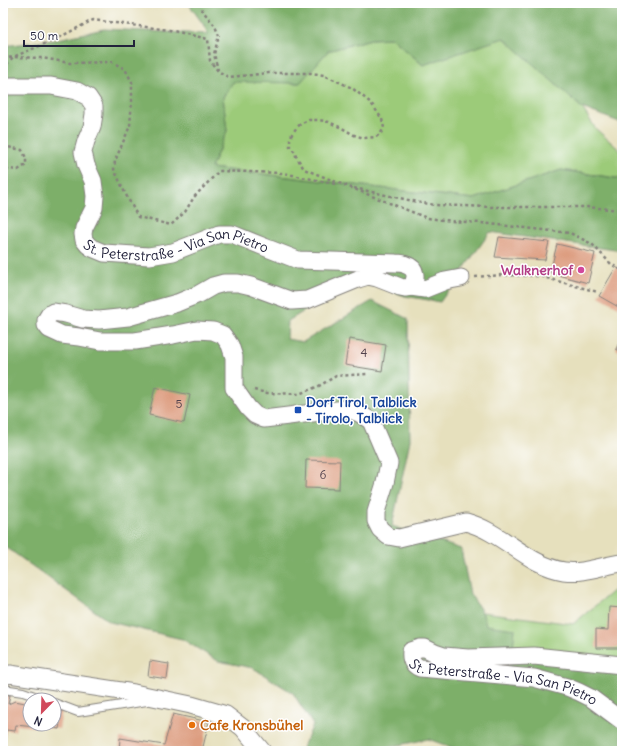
<svg xmlns="http://www.w3.org/2000/svg" width="625" height="754" viewBox="0 0 625 754" font-family="Delius,sans-serif">
  <rect width="100%" height="100%" fill="#fff"/>
  <filter id="ink" filterUnits="userSpaceOnUse"><feTurbulence type="fractalNoise" baseFrequency=".025" numOctaves="2"/><feDisplacementMap in="SourceGraphic" scale="8" xChannelSelector="R" yChannelSelector="G"/><feConvolveMatrix kernelMatrix="1 2 1 2 8 2 1 2 1" color-interpolation-filters="sRGB"/></filter>
  <filter id="wash" filterUnits="userSpaceOnUse"><feTurbulence type="fractalNoise" baseFrequency=".012" numOctaves="4" result="noise"/><feDisplacementMap in="SourceGraphic" scale="16" xChannelSelector="R" yChannelSelector="G"/><feGaussianBlur stdDeviation="0.9" result="paint"/><feColorMatrix in="noise" values="0 0 0 0 0 0 0 0 0 0 0 0 0 0 0 0 0 1.4 0 .05"/><feComposite in="paint" operator="in"/></filter>
  <g filter="url(#wash)">
    <rect width="100%" height="100%" fill="#e6e0bd"/>
    <g fill="#9ccb79" stroke="#5f765a">
      <path d="M504,37l78,71 14,21 26,23v27l-61,-9 -87,29 -263,-31 16,-37 -4,-34 10,-16 66,2 29,-32 43,-12 21,-1 31,27z"/>
      <path d="M619,586h3v79l-111,-9 -25,-31 -4,-13 91,12z"/>
    </g>
    <path fill="#7daf69" stroke="#506852" d="M188,3h434v120l-40,-15 -78,-70 -81,27 -31,-27 -21,1 -43,12 -28,32 -67,-1 -10,15 4,34 -16,37 263,31 87,-29 61,9v72l-132,-19 -50,70 -35,-6 -36,-14 -47,18 -34,21 -1,18 16,3 69,-41 36,18 2,121 -18,86 69,23 9,45 12,18 4,13 29,4 -3,27 110,9v86h-93l-9,-3 -18,3h-40l-34,-12 -58,12h-60l-8,-2 11,-24 -20,-32 -40,-25 -35,-7 -36,-22 -72,-17 -107,-77v-499l51,-6 50,-11 104,5 -5,-10z"/>
    <g id="blocks">
      <g fill="#dd9d80">
        <path d="M499,237l50,5 -4,18 -50,-3z"/>
        <path d="M557,244l38,9 -7,30 -38,-10z"/>
        <path d="M616,267l6,4v38l-23,-13z"/>
        <path d="M622,336v16l-6,-3z"/>
        <path d="M349,339l37,6 -4,26 -37,-6z"/>
        <path d="M155,387l35,8 -6,28 -35,-8z"/>
        <path d="M306,460l34,1 -1,28 -34,-1z"/>
        <path d="M609,607l13,1v27h-2v13h-24v-19l12,1z"/>
        <path d="M150,661l19,3 -2,15 -19,-3z"/>
        <path d="M3,694l7,1 -2,9 7,-3 15,3v20h5v3l-19,-2 -1,6 -9,-1 -2,14h-1z"/>
        <path d="M54,709l8,1 -3,19 -20,-3v-2h15z"/>
        <path d="M173,714l36,8 -7,29h-83l1,-13 44,7z"/>
      </g>
    </g>
  </g>
  <g filter="url(#ink)">
    <use href="#blocks" fill-opacity="0" stroke="#84817c" stroke-width="1"/>
    <g fill="none" stroke-linecap="round" stroke-linejoin="round">
      <g stroke="#84817c" stroke-width="10">
        <g id="lane">
          <path d="M3,689l20,3 23,8"/>
          <path d="M54,703l24,9 69,-11"/>
        </g>
      </g>
      <g stroke="#84817c" stroke-width="19">
        <g id="street">
          <path id="s1" d="M3,86h48l26,5 11,6 6,9v8l-2,13 -6,14 -3,11 3,13 7,16 2,15 -1,12 -10,20 -1,6 1,6 4,5 4,3 12,5 45,3 24,-4 46,-18h13l35,14 31,12 98,3c3,0 7,0 10,2 11,3 11,14 5,22l-6,1 -5,-1 -23,-9 -9,-2 -10,3 -51,21 -15,1 -41,-15 -13,-3h-14l-11,3 -14,8 -22,9 -49,14 -29,3 -16,-1 -17,-5 -13,-2 -4,3 -3,5v5l3,4 13,6 17,2 21,4h35l38,-6 24,-5 16,1 10,4 7,10 4,12v31l14,20 7,7 9,4 73,-9 11,-1 11,4 12,8 18,42 -4,20 -9,29v9l4,8 8,7 11,2 67,-16c37,10 61,43 98,49 20,3 39,-6 58,-8"/>
          <path d="M411,287l14,2 20,-8 16,-3"/>
          <path id="s2" d="M622,665l-88,-9 -66,2 -24,-2 -9,-3 -10,-5h-5l-9,3c-1,9 2,14 9,17l114,10 33,9 12,5 12,6 31,23"/>
          <path d="M3,676l7,-2 124,19 57,12 35,10 17,13 19,23"/>
        </g>
      </g>
      <g stroke="#84817c" stroke-width="2.5" stroke-dasharray="3 3" stroke-linecap="butt">
        <path d="M199,3l3,7 13,16 4,10 -5,18 4,16"/>
        <path d="M3,59l10,-2 29,1 28,5 42,-1 13,7 7,13v18l-2,26 -15,35 -1,8 11,24 13,24 33,8 14,-13 9,-15 25,-26 64,2 53,11"/>
        <path d="M3,69l10,-12 41,-17 39,-20 76,10 39,9 2,22 8,10 10,6 23,-2 17,-2h44l12,2 28,13 19,15 11,16 2,9 -3,5 -5,4 -12,1 -10,-3 -12,-7 -13,-6 -10,-2h-10l-7,3 -5,4 -5,7 -2,5v8l5,5 1,4 8,13 123,49 25,3 29,2 89,10 22,11 20,21 10,5"/>
        <path d="M3,146l19,4 4,8v7l-8,5 -9,-1 -6,4"/>
        <path d="M354,188l68,15 13,2 56,2h95l36,3"/>
        <path d="M475,277l27,-2 37,1 59,16"/>
        <path d="M254,390l13,3 32,1 20,-8 17,-10 32,-2"/>
      </g>
      <use href="#lane" stroke="#fff" stroke-width="8"/>
      <use href="#street" stroke="#fff" stroke-width="17"/>
    </g>
  </g>
  <circle fill="#d1479c" stroke="#fff" stroke-width="1.5" cx="581" cy="270" r="4"/>
  <rect fill="#1a4fb4" stroke="#fff" stroke-width="1.5" x="294" y="406" width="8" height="8" rx="2"/>
  <circle fill="#e8710a" stroke="#fff" stroke-width="1.5" cx="192" cy="725" r="4"/>
  <g text-anchor="middle" dominant-baseline="central" stroke-width="3" stroke-linejoin="round" paint-order="stroke">
    <g font-size="12" fill="#51414c">
      <text x="364" y="352">4</text>
      <text x="179" y="403">5</text>
      <text x="323" y="474">6</text>
    </g>
    <g font-size="14" fill="#22223b" stroke="#fff">
      <text stroke="none"><textPath href="#s1" startOffset="337">St. Peterstraße - Via San Pietro</textPath></text>
      <text stroke="none"><textPath href="#s2" startOffset="320">St. Peterstraße - Via San Pietro</textPath></text>
    </g>
    <g font-size="14" font-weight="bold" fill="#b23c85" stroke="#fff" text-anchor="end">
      <text x="573" y="270">Walknerhof</text>
    </g>
    <g font-size="14" font-weight="bold" fill="#164399" stroke="#fff" text-anchor="start">
      <text x="306" y="402">Dorf Tirol, Talblick<tspan x="306" dy="16">- Tirolo, Talblick</tspan></text>
    </g>
    <g font-size="14" font-weight="bold" fill="#c56008" stroke="#fff" text-anchor="start">
      <text x="200" y="725">Cafe Kronsbühel</text>
    </g>
  </g>
  <rect width="625" height="754" fill="none" stroke="#fff" stroke-width="16"/>
  <g transform="translate(42 712) rotate(203)"><circle r="19" fill="#ffffff" stroke="#a7a7b1"/>
  <path d="M0-3L7 15L0 10L-7 15Z" fill="#d1495b"/>
  <text y="-6" font-size="11" font-weight="bold" text-anchor="middle" fill="#22223b">N</text>
  </g>
  <path d="M24 40v6h110v-6" fill="none" stroke="#22223b" stroke-width="2"/>
  <text x="30" y="40" font-size="12" fill="#22223b" stroke="#ffffff" stroke-width="3" paint-order="stroke">50 m</text>
</svg>
